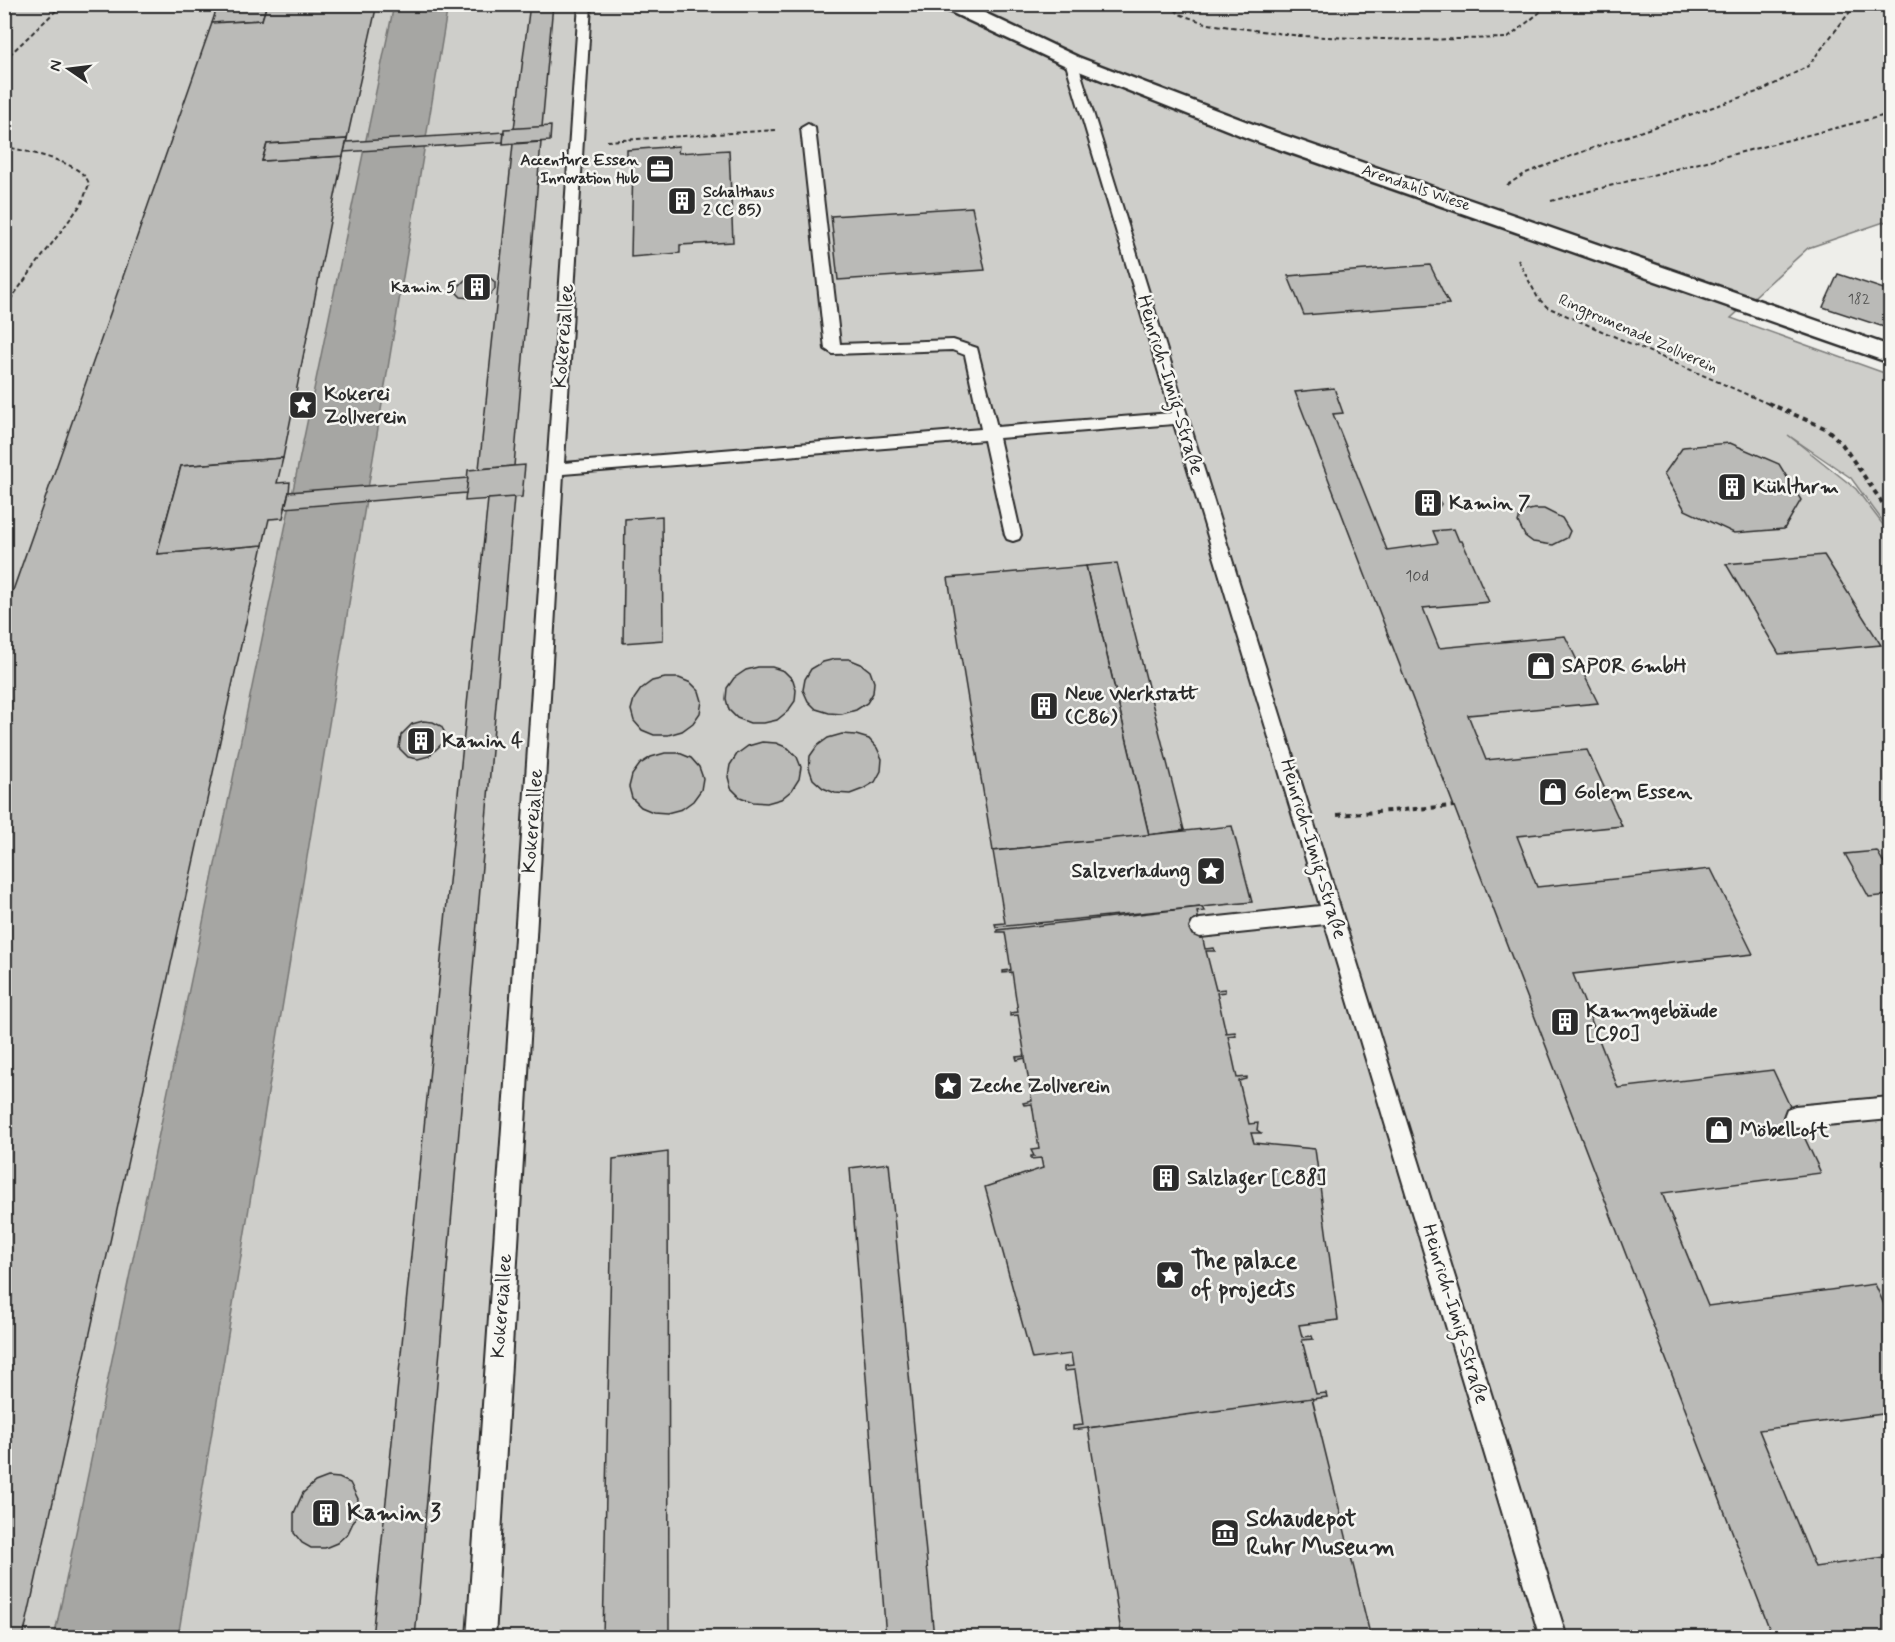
<svg xmlns="http://www.w3.org/2000/svg" width="1895" height="1642" viewBox="0 0 1895 1642" font-family="Mynerve,sans-serif">
  <rect width="100%" height="100%" fill="#eeeeea"/>
  <filter id="ink" filterUnits="userSpaceOnUse"><feTurbulence type="fractalNoise" baseFrequency=".0167" numOctaves="2"/><feDisplacementMap in="SourceGraphic" scale="12" xChannelSelector="R" yChannelSelector="G"/><feConvolveMatrix kernelMatrix="1 2 1 2 8 2 1 2 1" color-interpolation-filters="sRGB"/></filter>
  <g filter="url(#ink)">
    <path fill="#cececa" stroke="#7c7c7a" stroke-width="1.5" d="M5,5h1885v215l-82,28 -77,70 159,57v156l-39,-53 -63,-43 68,54 34,45v1103l-1885,1z"/>
    <path fill="#a6a6a3" stroke="#757573" stroke-width="1.5" d="M394,5h54l-270,1632 -124,1z"/>
    <g fill="#babab7" stroke="#2b2b2b" stroke-width="1.5">
      <path d="M218,4h49l-5,16 -50,3z"/>
      <path d="M267,4h110l-30,135 -80,5 -5,17 81,-5 -60,302 -102,8 -24,88 106,-9 -240,1093h-19v-1022l208,-593 50,-3z"/>
      <path d="M530,4h23l-11,123 -28,2z"/>
      <path d="M551,126l-1,15 -47,3 1,-15z"/>
      <path d="M504,132l-1,10 -159,10 2,-10z"/>
      <path d="M347,139l-4,17 -81,5 5,-17z"/>
      <path d="M541,142l-27,324 -35,3 34,-325z"/>
      <path d="M679,146l-1,7 51,-3 4,92 -53,3v8l-49,4 2,-97h-6v-10z"/>
      <path d="M972,207l13,63 -147,10 -7,-64z"/>
      <path d="M1430,265l19,39 -145,11 -16,-39z"/>
      <path d="M1838,274l52,17v38l-67,-22z"/>
      <path d="M475,276l15,2 5,4v7l-4,5 -11,5 -19,-2 -4,-4 2,-7 7,-7z"/>
      <path d="M1334,388l9,25 -10,1 54,136 51,-7 -5,-12 21,-2 5,12h3l27,61 -66,6 16,40 126,-12 33,67 -130,12 18,45 101,-10 35,76 -105,10 20,51 174,-18 42,85 -180,20 45,114 155,-18 48,103 -159,20 46,113 167,-22 15,34v95l-131,17 56,137 75,-11v82h-47l-2,-5 -29,5h-39l-478,-1246z"/>
      <path d="M1730,443l49,21 22,36 -17,29 -50,4 -49,-23 -21,-36 19,-27z"/>
      <path d="M283,458l-6,25 13,-1 -1,10 -6,26 -14,1 -6,26 -106,9 24,-88z"/>
      <path d="M525,465l-3,32 -57,4 3,-31z"/>
      <path d="M468,478l-2,15 -181,15 4,-16z"/>
      <path d="M1425,494l8,1 5,4 3,5 -3,5 -6,2 -14,-5 -2,-5 2,-5z"/>
      <path d="M514,497l-99,1141h-43l116,-1139z"/>
      <path d="M1534,509h10l18,9 8,13 -3,7 -14,7 -20,-3 -8,-6 -7,-14 2,-6 5,-5z"/>
      <path d="M662,516l1,124 -40,3 2,-124z"/>
      <path d="M1824,555l57,90 -102,9 -53,-90z"/>
      <path d="M1117,563l67,267h1l-36,5 -63,-269z"/>
      <path d="M1086,566l63,269 -156,16 -45,-273z"/>
      <path d="M835,659h14l12,5 9,7 4,11 -1,11 -6,10 -11,7 -14,4 -13,-1 -13,-4 -8,-8 -5,-11 2,-11 6,-10 12,-7z"/>
      <path d="M758,667h14l12,4 9,9 3,10 -1,11 -7,10 -11,9 -13,3h-14l-13,-5 -8,-8 -3,-11 1,-11 7,-10 12,-8z"/>
      <path d="M665,678h14l12,5 8,8 3,10 -2,12 -7,10 -11,8 -14,4h-14l-12,-5 -8,-9 -3,-11 3,-11 7,-10 11,-8z"/>
      <path d="M423,721l10,1 8,4 4,7 -1,9 -15,14 -11,3 -10,-2 -9,-9 2,-13 11,-11z"/>
      <path d="M842,734l14,1 13,4 8,9 5,11 -1,12 -6,11 -12,7 -13,5 -15,-1 -12,-5 -10,-9 -4,-11 1,-12 7,-10 11,-8z"/>
      <path d="M762,742l14,1 12,5 9,9 4,10 -2,12 -7,11 -11,9 -14,4 -14,-1 -13,-5 -9,-9 -3,-11 2,-12 7,-11 11,-8z"/>
      <path d="M665,753h14l12,5 8,9 4,11 -2,12 -8,11 -11,8 -15,4 -14,-1 -12,-5 -9,-9 -3,-11 3,-12 8,-11 11,-7z"/>
      <path d="M1232,826l20,76 -256,25 -1,-3 10,-1 -12,-72z"/>
      <path d="M1877,851l13,23v21l-21,2 -24,-43z"/>
      <path d="M1201,907l4,4 -8,1 8,37 9,-1 1,3h-9l10,39 9,-1v3l-8,1 9,40 9,-1 1,3 -8,1 9,42 10,-1v2l-8,2 10,43 9,-1 -1,7 4,3h-10l3,10 61,6 23,171 -39,5 3,12 10,-1 1,3 -11,1 14,54 10,-1 1,4 -254,33v-4l10,-1 -8,-55 -11,1v-4l9,-1 -2,-12 -39,5 -47,-172 58,-19 -2,-10 -10,1v-3h3l-3,-6 8,-1 -7,-45 -8,1 -1,-2 9,-2 -7,-43 -8,2 -1,-3 9,-1 -7,-41 -8,1v-3l8,-1 -6,-40 -9,1v-2l8,-1 -6,-38h-8v-2z"/>
      <path d="M668,1152l1,486h-66l10,-479z"/>
      <path d="M889,1163l45,475h-48l-36,-470z"/>
      <path d="M1312,1398l59,240h-249l-34,-210z"/>
      <path d="M328,1477l11,1 11,5 8,16v13l-10,21 -11,10 -12,5h-14l-9,-5 -8,-10v-20l9,-20 12,-11z"/>
    </g>
    <g fill="none" stroke-linecap="round" stroke-linejoin="round">
      <g stroke="#2b2b2b" stroke-width="4">
        <g id="lane">
          <path d="M579,4h12l-27,459 417,-34 -16,-74 -13,-5 -119,4 -8,-5 -24,-221 7,-4 7,4 25,216 113,-4 24,8 20,79 174,-14 -106,-352 6,-4 6,4 490,1577h-27l-215,-714 -125,13 -7,-3 -3,-6 3,-6 7,-3 120,-13 -146,-482 -175,14 22,97 -2,4 -6,2 -6,-2 -2,-4 -21,-95 -421,34 -68,1164h-28z"/>
          <path d="M1890,1097v22l-95,9 -8,-3 -3,-8 3,-8 8,-3z"/>
        </g>
      </g>
      <g stroke="#2b2b2b" stroke-width="5">
        <path id="street" d="M939,4h27l112,53 188,72 624,217v17l-640,-224 -186,-74 -122,-57z"/>
      </g>
      <g stroke="#2b2b2b" stroke-width="2" stroke-dasharray="4.5 3" stroke-linecap="butt">
        <path d="M1170,4l9,10 29,10 92,12 112,4 96,-2 42,-34"/>
        <path d="M4,60l59,-56"/>
        <path d="M607,141l169,-11"/>
        <path d="M4,146c21,6 79,15 85,38l-7,19 -78,105"/>
        <path d="M1507,185l19,-12 75,-28 162,-55 45,-24 48,-62"/>
        <path d="M1551,201l339,-87"/>
        <path d="M1518,260l20,38 9,9 224,98"/>
      </g>
      <g stroke="#2b2b2b" stroke-width="4" stroke-dasharray="5 4.5" stroke-linecap="butt">
        <path d="M1768,403l59,26 15,15 48,70"/>
        <path d="M1337,815l117,-9"/>
      </g>
      <use href="#lane" fill="#f6f6f2" fill-rule="evenodd"/>
      <use href="#street" fill="#f6f6f2" fill-rule="evenodd"/>
    </g>
  </g>
  <defs>
    <g id="office-square" transform="scale(1.5)"><rect x="-9" y="-9" width="18" height="18" rx="4" fill="#2b2b2b" stroke="#f6f6f2"/><path d="M-6-3h4V-5.5h4V-3h4V5H-6ZM-1-4.5V-3h2v-1.5ZM-6 0V1H6V0Z" fill="#fff"/></g>
    <g id="building-square" transform="scale(1.5)"><rect x="-9" y="-9" width="18" height="18" rx="4" fill="#2b2b2b" stroke="#f6f6f2"/><path d="M-4-6H4V6H1V3H-1V6H-4ZM-2.5-4.3h1.7v1.8h-1.7ZM.8-4.3h1.7v1.8H.8ZM-2.5-1h1.7V.8h-1.7ZM.8-1h1.7V.8H.8Z" fill="#fff"/></g>
    <g id="sight-square" transform="scale(1.5)"><rect x="-9" y="-9" width="18" height="18" rx="4" fill="#2b2b2b" stroke="#f6f6f2"/><path d="M0-6L1.8-2.2L6-1.7L2.9 1.2L3.7 5.4L0 3.3L-3.7 5.4L-2.9 1.2L-6-1.7L-1.8-2.2Z" fill="#fff"/></g>
    <g id="shop-square" transform="scale(1.5)"><rect x="-9" y="-9" width="18" height="18" rx="4" fill="#2b2b2b" stroke="#f6f6f2"/><path d="M-5-2.5h2.3a2.7 3.5 0 0 1 5.4 0H5L5.5 6h-11ZM-1.5-2.5h3a1.5 2.3 0 0 0-3 0Z" fill="#fff"/></g>
    <g id="museum-square" transform="scale(1.5)"><rect x="-9" y="-9" width="18" height="18" rx="4" fill="#2b2b2b" stroke="#f6f6f2"/><path d="M0-6L6-3V-2H-6V-3ZM-5-1h2V3h-2ZM-1-1h2V3h-2ZM3-1h2V3H3ZM-6 4H6V6H-6Z" fill="#fff"/></g>
  </defs>
  <g fill-rule="evenodd">
    <use href="#office-square" x="660" y="169"/>
    <use href="#building-square" x="682" y="201"/>
    <use href="#building-square" x="477" y="287"/>
    <use href="#sight-square" x="303" y="405"/>
    <use href="#building-square" x="1732" y="487"/>
    <use href="#building-square" x="1428" y="503"/>
    <use href="#shop-square" x="1541" y="666"/>
    <use href="#building-square" x="1044" y="706"/>
    <use href="#building-square" x="421" y="741"/>
    <use href="#shop-square" x="1553" y="792"/>
    <use href="#sight-square" x="1211" y="871"/>
    <use href="#building-square" x="1565" y="1022"/>
    <use href="#sight-square" x="948" y="1086"/>
    <use href="#shop-square" x="1719" y="1130"/>
    <use href="#building-square" x="1166" y="1178"/>
    <use href="#sight-square" x="1170" y="1275"/>
    <use href="#building-square" x="326" y="1513"/>
    <use href="#museum-square" x="1225" y="1533"/>
  </g>
  <g text-anchor="middle" dominant-baseline="central" stroke-width="5" stroke-linejoin="round" paint-order="stroke">
    <g font-size="14" fill="#4f4f4e">
      <text x="1859" y="299">182</text>
    </g>
    <g font-size="16" font-weight="bold" fill="#2b2b2b" stroke="#f6f6f2" text-anchor="end">
      <text x="639" y="160">Accenture Essen<tspan x="639" dy="18">Innovation Hub</tspan></text>
      <text x="703" y="192" text-anchor="start">Schalthaus<tspan x="703" dy="18">2 (C 85)</tspan></text>
      <text x="456" y="287">Kamin 5</text>
    </g>
    <g font-size="16" fill="#2b2b2b" stroke="#f6f6f2">
      <text transform="translate(1416 188) rotate(19)">Arendahls Wiese</text>
      <text transform="translate(1638 334) rotate(24)">Ringpromenade Zollverein</text>
    </g>
    <g font-size="16" fill="#4f4f4e">
      <text x="1417" y="576">10d</text>
    </g>
    <g font-size="20" fill="#2b2b2b" stroke="#f6f6f2">
      <text transform="translate(564 336) rotate(-86)">Kokereiallee</text>
      <text transform="translate(1170 385) rotate(73)">Heinrich-Imig-Straße</text>
      <text transform="translate(533 821) rotate(-86)">Kokereiallee</text>
      <text transform="translate(1313 849) rotate(73)">Heinrich-Imig-Straße</text>
      <text transform="translate(502 1306) rotate(-86)">Kokereiallee</text>
      <text transform="translate(1455 1314) rotate(73)">Heinrich-Imig-Straße</text>
    </g>
    <g font-size="20" font-weight="bold" fill="#2b2b2b" stroke="#f6f6f2" text-anchor="start">
      <text x="324" y="394">Kokerei<tspan x="324" dy="23">Zollverein</tspan></text>
      <text x="1753" y="487">Kühlturm</text>
      <text x="1449" y="503">Kamin 7</text>
      <text x="1562" y="666">SAPOR GmbH</text>
      <text x="1065" y="694">Neue Werkstatt<tspan x="1065" dy="23">(C86)</tspan></text>
      <text x="442" y="741">Kamin 4</text>
      <text x="1574" y="792">Golem Essen</text>
      <text x="1190" y="871" text-anchor="end">Salzverladung</text>
      <text x="1586" y="1011">Kammgebäude<tspan x="1586" dy="23">[C90]</tspan></text>
      <text x="969" y="1086">Zeche Zollverein</text>
      <text x="1740" y="1130">MöbelLoft</text>
      <text x="1187" y="1178">Salzlager [C88]</text>
    </g>
    <g font-size="24" font-weight="bold" fill="#2b2b2b" stroke="#f6f6f2" text-anchor="start">
      <text x="1191" y="1261">The palace<tspan x="1191" dy="28">of projects</tspan></text>
      <text x="347" y="1513">Kamin 3</text>
      <text x="1246" y="1519">Schaudepot<tspan x="1246" dy="28">Ruhr Museum</tspan></text>
    </g>
  </g>
  <rect width="1895" height="1642" fill="none" stroke="#f6f6f2" stroke-width="24"/>
  <rect x="12" y="12" width="1871" height="1618" fill="none" stroke="#2b2b2b" stroke-width="2" filter="url(#ink)"/>
  <g transform="translate(69 69) rotate(284)" stroke="#f6f6f2" stroke-width="4.5" paint-order="stroke">
  <path d="M0-4.5L10 22L0 15L-10 22Z" fill="#2b2b2b"/>
  <text y="-9" font-size="16" font-weight="bold" text-anchor="middle" fill="#2b2b2b">N</text>
  </g>
</svg>
